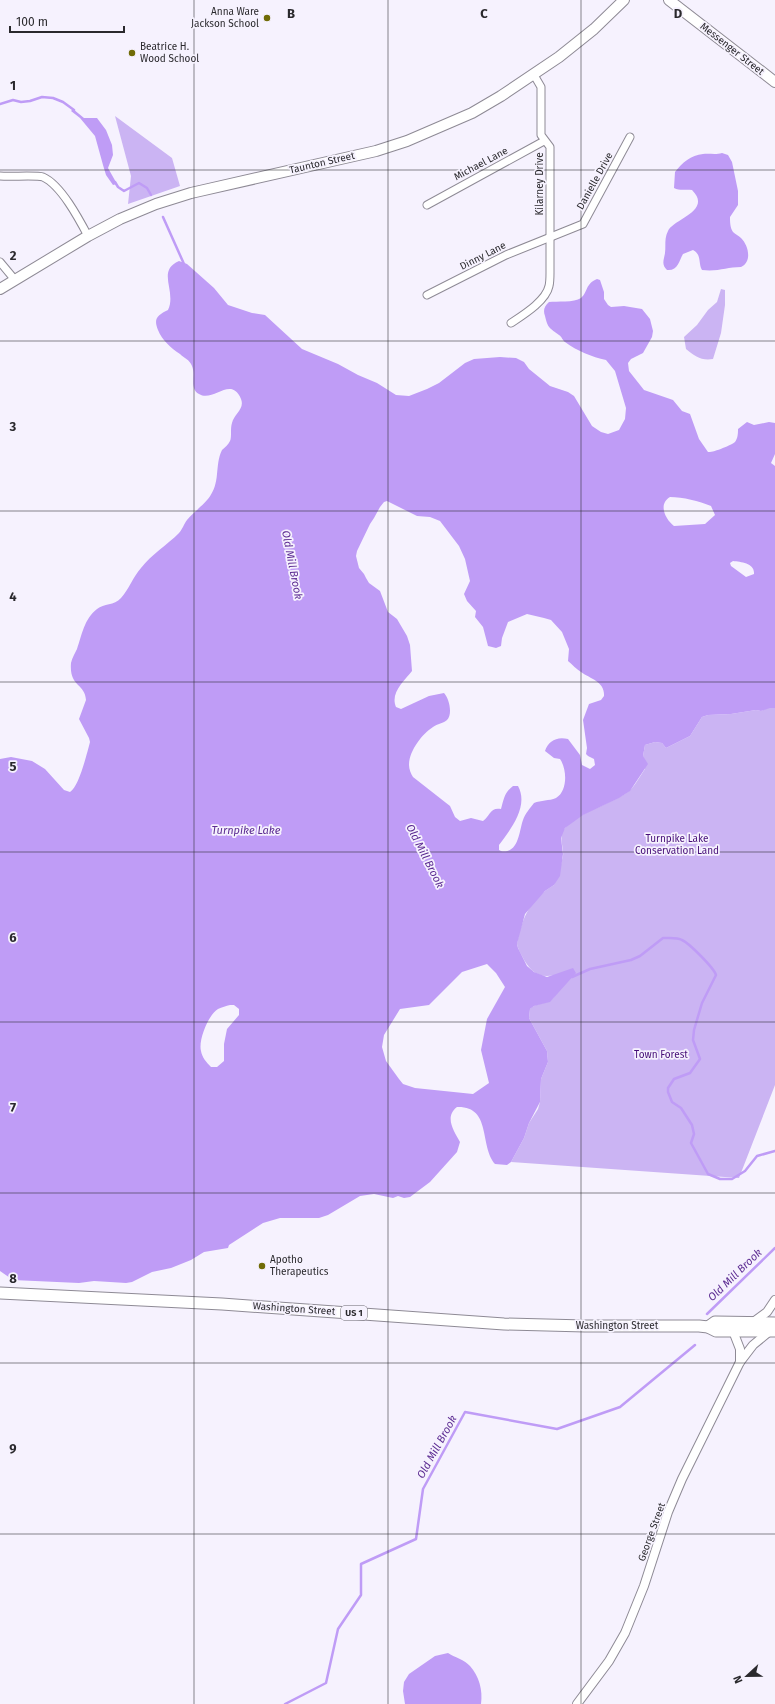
<svg xmlns="http://www.w3.org/2000/svg" width="775" height="1704" viewBox="0 0 775 1704" font-family="'Fira Sans',sans-serif">
  <rect width="100%" height="100%" fill="#f6f2fe"/>
  <g fill="#cbb4f3">
    <path d="M115,116l57,42 8,28 -52,18 3,-28z"/>
    <path d="M721,289l4,1v15l-4,28 -8,26c-12,2 -18,-3 -27,-10l-2,-12 13,-12 11,-15 9,-8z"/>
    <path d="M767,708h8v377l-36,93 -228,-16 13,-24 5,-15 9,-14 2,-7 1,-23 7,-17 -1,-11 -18,-33 1,-9c5,-5 11,-5 17,-7 12,-3 10,-19 11,-28 -18,6 -28,-2 -36,-18 -2,-4 -4,-7 -5,-12 5,-26 13,-45 37,-59 3,-9 7,-19 9,-29 1,-8 -4,-17 0,-25 9,-17 50,-27 66,-40 6,-5 11,-15 16,-22l-2,-13 2,-11 10,-3 7,1 4,5 24,-12 12,-19 6,-2 23,-1 25,-4 5,1z"/>
  </g>
  <g fill="#bf9cf6" fill-rule="evenodd">
    <path d="M73,109l11,9h13l9,12 6,15 1,10 -5,13 9,16 -4,1 -7,-10 -3,-10 -8,-29 -15,-18 -9,-7z"/>
    <path d="M722,153l6,2 4,7 6,29v14l-8,12c0,4 0,11 3,15 2,2 6,4 8,6 8,8 11,24 0,29 -14,0 -23,5 -39,3 -4,-7 0,-15 -9,-20l-10,4c-4,7 -5,17 -16,16 -6,-6 -3,-10 -2,-17 1,-8 -1,-14 3,-22 5,-12 45,-20 24,-41 -7,-1 -12,1 -18,-2l1,-16c7,-9 16,-17 28,-18 6,-1 12,1 19,-1z"/>
    <path d="M179,261l8,3 27,24 14,17 24,8 13,2 37,34 36,15 20,11 19,8 19,12 13,1 18,-7 12,-6 26,-20 9,-4 26,-2 16,1 8,4 5,7 21,17 18,6 6,4 18,30 9,6 7,2 11,-4 6,-11 1,-11 -11,-37 -9,-11c-14,-3 -29,-9 -41,-18 -2,-1 -3,-5 -6,-7 -9,-7 -11,-6 -14,-19 -2,-5 -1,-10 4,-14 8,-1 25,1 32,-4 7,-6 4,-14 16,-19l3,1 4,12v7l4,6 3,2 13,-1 18,3 8,10 3,12 -1,6 -9,16 -12,6 -3,4 1,8 15,19 29,10 9,11 8,3 9,25 9,13c4,1 24,-7 27,-10 3,-4 3,-9 3,-13l9,-7 7,3 15,-3 6,1v31l-4,9 4,3v242h-5l-9,3 -5,-1 -25,4 -23,1 -6,2 -12,19 -24,12 -4,-5 -7,-1 -10,3 -2,11 5,8 -18,27 -11,7 -36,17 -18,13 -4,10 2,16 -3,22 -6,9 -9,6 -20,23 -8,30 1,4 9,18 7,6 13,5 26,-9 3,5 -26,29 -16,4 -4,3 -1,9 18,33 1,11 -7,17 -1,23 -11,21 -5,15 -13,24 -4,3 -12,-1c-16,-19 -3,-58 -38,-57 -13,10 -3,24 3,35l-3,10 -27,30 -20,15 -6,1 -6,-2 -5,2 -19,-4 -14,2 -32,19 -9,3h-39l-17,5 -34,22 -1,3 -24,4 -13,8 -20,8 -19,4 -20,10 -6,1 -32,-2 -15,2 -66,-3 -13,-9v-512l11,-2 21,4 13,8 19,21 6,2c9,-5 17,-39 20,-50l-1,-4 -10,-19 7,-19c-1,-17 -17,-13 -15,-37 1,-5 4,-10 6,-14 5,-14 7,-30 20,-40 7,-6 17,-3 24,-11 8,-9 12,-21 20,-30 11,-14 26,-23 38,-35 3,-3 5,-9 8,-13 14,-16 28,-20 30,-46 1,-8 1,-16 5,-24 3,-3 6,-5 8,-9 2,-5 0,-12 2,-18 2,-9 13,-14 9,-24 -10,-24 -28,4 -42,-5 -10,-5 -3,-19 -7,-28 -2,-6 -8,-8 -12,-12 -9,-6 -18,-14 -22,-24 -5,-12 0,-15 10,-20 9,-19 -12,-39 11,-49zM670,497c13,0 29,4 41,9l4,9 -10,9 -31,2c-9,-7 -16,-22 -4,-29zM387,501l30,15 13,1 10,4 19,25 6,13 5,22 -6,13 3,7 9,10 -1,6 8,10 5,19 8,2 5,-2 1,-8 6,-16 19,-8 17,4 7,2 11,12 7,17 -1,12c5,4 8,8 13,11 10,7 24,10 23,24l-3,4 -12,4 -6,16 4,28 -1,6 2,2 6,3 1,6 -5,4 -8,-4 -2,-10 -12,-16c-11,-3 -20,2 -23,12l9,7 6,1c7,10 8,32 -4,39 -7,3 -15,2 -22,5 -4,5 -9,11 -11,17 -4,11 -4,34 -22,31l-2,-1v-5c12,-16 30,-39 19,-59h-5c-9,7 -9,13 -12,23 -11,-2 -11,7 -18,12l-12,-3 -11,3 -5,-4 -5,-11 -37,-29c-2,-3 -4,-8 -4,-12 0,-14 13,-31 24,-38 4,-3 11,-4 14,-7 6,-6 2,-22 -3,-27l-15,3 -28,13 -5,-2c-6,-14 8,-26 16,-36l-2,-26 -3,-9 -10,-17 -9,-7 -8,-21 -11,-8 -3,-5 -2,-4 -5,-6 -3,-12 1,-5 13,-27 4,-6 6,-11 4,-5zM733,561c8,1 22,2 21,13l-8,3 -15,-11 -1,-3zM487,964l9,9 9,14 -18,32 -6,31 8,33 -16,11 -58,-6 -12,-4 -4,-5 -13,-18 -4,-14 2,-12 16,-26 29,-4 33,-33zM230,1005h4l5,4v6l-12,14 -3,15v17l-7,6h-6c-5,-5 -9,-10 -10,-16 -3,-11 8,-37 17,-42 4,-2 8,-3 12,-4z"/>
    <path d="M448,1653c6,4 17,7 22,13 9,10 13,24 11,38h-76l-2,-13 1,-9 5,-8 26,-18z"/>
  </g>
  <g fill="none" stroke-linecap="round" stroke-linejoin="round">
    <g stroke="#bf9cf6" stroke-width="2.5">
      <path d="M0,104l13,-4 8,2 9,-1 12,-4 11,1 10,4 11,8"/>
      <path d="M115,182l3,5 6,4 15,-8 8,5 4,7"/>
      <path d="M163,217l21,47"/>
      <path d="M572,977l18,-8 41,-9 9,-4 23,-18c6,0 14,-1 19,2 7,3 32,28 34,35l-14,28 -8,27 -1,10 7,19 -10,14 -16,6 -6,9v4l4,10 9,6 11,17 2,9 -3,9 17,31 12,5h12l13,-8 12,-15 18,-5"/>
      <path d="M707,1314l68,-66"/>
      <path d="M285,1704l41,-21 12,-54 23,-34v-31l55,-25 7,-50 42,-77 92,17 63,-22 75,-62"/>
    </g>
    <g stroke="#8e8a95" stroke-width="9">
      <g id="minor">
        <path d="M0,176c9,1 37,-1 43,1 18,8 36,42 45,59"/>
        <path d="M427,205l117,-64"/>
        <path d="M0,262l15,18"/>
        <path d="M427,295l79,-40 77,-31 47,-87"/>
        <path d="M511,323c12,-8 35,-22 38,-37 1,-4 1,-9 1,-13v-126l-9,-12v-48l-7,-12"/>
      </g>
    </g>
    <g stroke="#8e8a95" stroke-width="10">
      <g id="tertiary">
        <path d="M752,1323l15,-11 8,-12"/>
        <path d="M733,1331l7,18v13"/>
        <path d="M577,1704l32,-43 16,-28 19,-47 24,-74 14,-33 58,-117 13,-17 17,-14"/>
      </g>
    </g>
    <g stroke="#8e8a95" stroke-width="12">
      <g id="secondary">
        <path d="M669,0l106,82"/>
        <path d="M0,289l88,-53 32,-17 36,-15 35,-11 185,-42 31,-10 65,-28 29,-17 58,-39 35,-28 30,-29"/>
      </g>
    </g>
    <g stroke="#8e8a95" stroke-width="13">
      <g id="primary">
        <path d="M0,1293l222,11 282,20 81,2h114l9,1 8,4h59"/>
        <path d="M708,1327l7,-5 60,1"/>
      </g>
    </g>
    <use href="#minor" stroke="#fff" stroke-width="7"/>
    <use href="#tertiary" stroke="#fff" stroke-width="8"/>
    <use href="#secondary" stroke="#fff" stroke-width="10"/>
    <use href="#primary" stroke="#fff" stroke-width="11"/>
  </g>
  <path fill="none" stroke="#2a292d" stroke-width="1" stroke-opacity="0.55" d="M194,0v1704M388,0v1704M581,0v1704M0,170h775M0,341h775M0,511h775M0,682h775M0,852h775M0,1022h775M0,1193h775M0,1363h775M0,1534h775"/>
  <g fill="#706b06" stroke="#f6f2fe" stroke-width="1.5">
    <circle cx="267" cy="18" r="4"/>
    <circle cx="132" cy="53" r="4"/>
    <circle cx="262" cy="1266" r="4"/>
  </g>
  <g text-anchor="middle" dominant-baseline="central" stroke-width="3.5" stroke-linejoin="round" paint-order="stroke">
    <rect fill="#f6f2fe" stroke="#67656c" stroke-width="1" x="341" y="1306" width="26" height="14" rx="3"/>
    <g font-size="9" font-weight="bold" fill="#2a292d">
      <text x="354" y="1313">US 1</text>
    </g>
    <g font-size="10" fill="#2a292d" stroke="#f6f2fe" text-anchor="start">
      <text x="259" y="12" text-anchor="end">Anna Ware<tspan x="259" dy="12">Jackson School</tspan></text>
      <text x="140" y="47">Beatrice H.<tspan x="140" dy="12">Wood School</tspan></text>
      <text x="270" y="1260">Apotho<tspan x="270" dy="12">Therapeutics</tspan></text>
    </g>
    <g font-size="10" fill="#2a292d" stroke="#f6f2fe">
      <text transform="translate(732 49) rotate(38)">Messenger Street</text>
      <text transform="translate(322 163) rotate(-13)">Taunton Street</text>
      <text transform="translate(481 164) rotate(-28)">Michael Lane</text>
      <text transform="translate(595 181) rotate(-61)">Danielle Drive</text>
      <text transform="translate(540 184) rotate(-90)">Kilarney Drive</text>
      <text transform="translate(483 256) rotate(-27)">Dinny Lane</text>
      <text transform="translate(294 1309) rotate(4)">Washington Street</text>
      <text x="617" y="1326">Washington Street</text>
      <text transform="translate(652 1532) rotate(-70)">George Street</text>
    </g>
    <g font-size="10" fill="#450d77" stroke="#f6f2fe">
      <text x="677" y="839">Turnpike Lake<tspan x="677" dy="12">Conservation Land</tspan></text>
      <text x="661" y="1055">Town Forest</text>
    </g>
    <g font-size="11" font-style="italic" fill="#5c2c92" stroke="#f6f2fe">
      <text transform="translate(292 565) rotate(79)">Old Mill Brook</text>
      <text x="246" y="830">Turnpike Lake</text>
      <text transform="translate(425 856) rotate(63)">Old Mill Brook</text>
      <text transform="translate(735 1275) rotate(-44)">Old Mill Brook</text>
      <text transform="translate(437 1447) rotate(-61)">Old Mill Brook</text>
    </g>
  </g>
  <g font-size="13" text-anchor="middle" font-weight="bold" fill="#2a292d" stroke="#f6f2fe" stroke-width="3.5" stroke-linejoin="round" paint-order="stroke">
    <text x="291" y="18">B</text>
    <text x="484" y="18">C</text>
    <text x="678" y="18">D</text>
    <text x="13" y="90">1</text>
    <text x="13" y="260">2</text>
    <text x="13" y="431">3</text>
    <text x="13" y="601">4</text>
    <text x="13" y="771">5</text>
    <text x="13" y="942">6</text>
    <text x="13" y="1112">7</text>
    <text x="13" y="1283">8</text>
    <text x="13" y="1453">9</text>
  </g>
  <g transform="translate(747 1676) rotate(248)" stroke="#f6f2fe" stroke-width="3" paint-order="stroke">
  <path d="M0-3L7 15L0 10L-7 15Z" fill="#2a292d"/>
  <text y="-6" font-size="11" font-weight="bold" text-anchor="middle" fill="#2a292d">N</text>
  </g>
  <path d="M10 26v6h114v-6" fill="none" stroke="#2a292d" stroke-width="2"/>
  <text x="16" y="26" font-size="12" fill="#2a292d" stroke="#f6f2fe" stroke-width="3" paint-order="stroke">100 m</text>
</svg>
